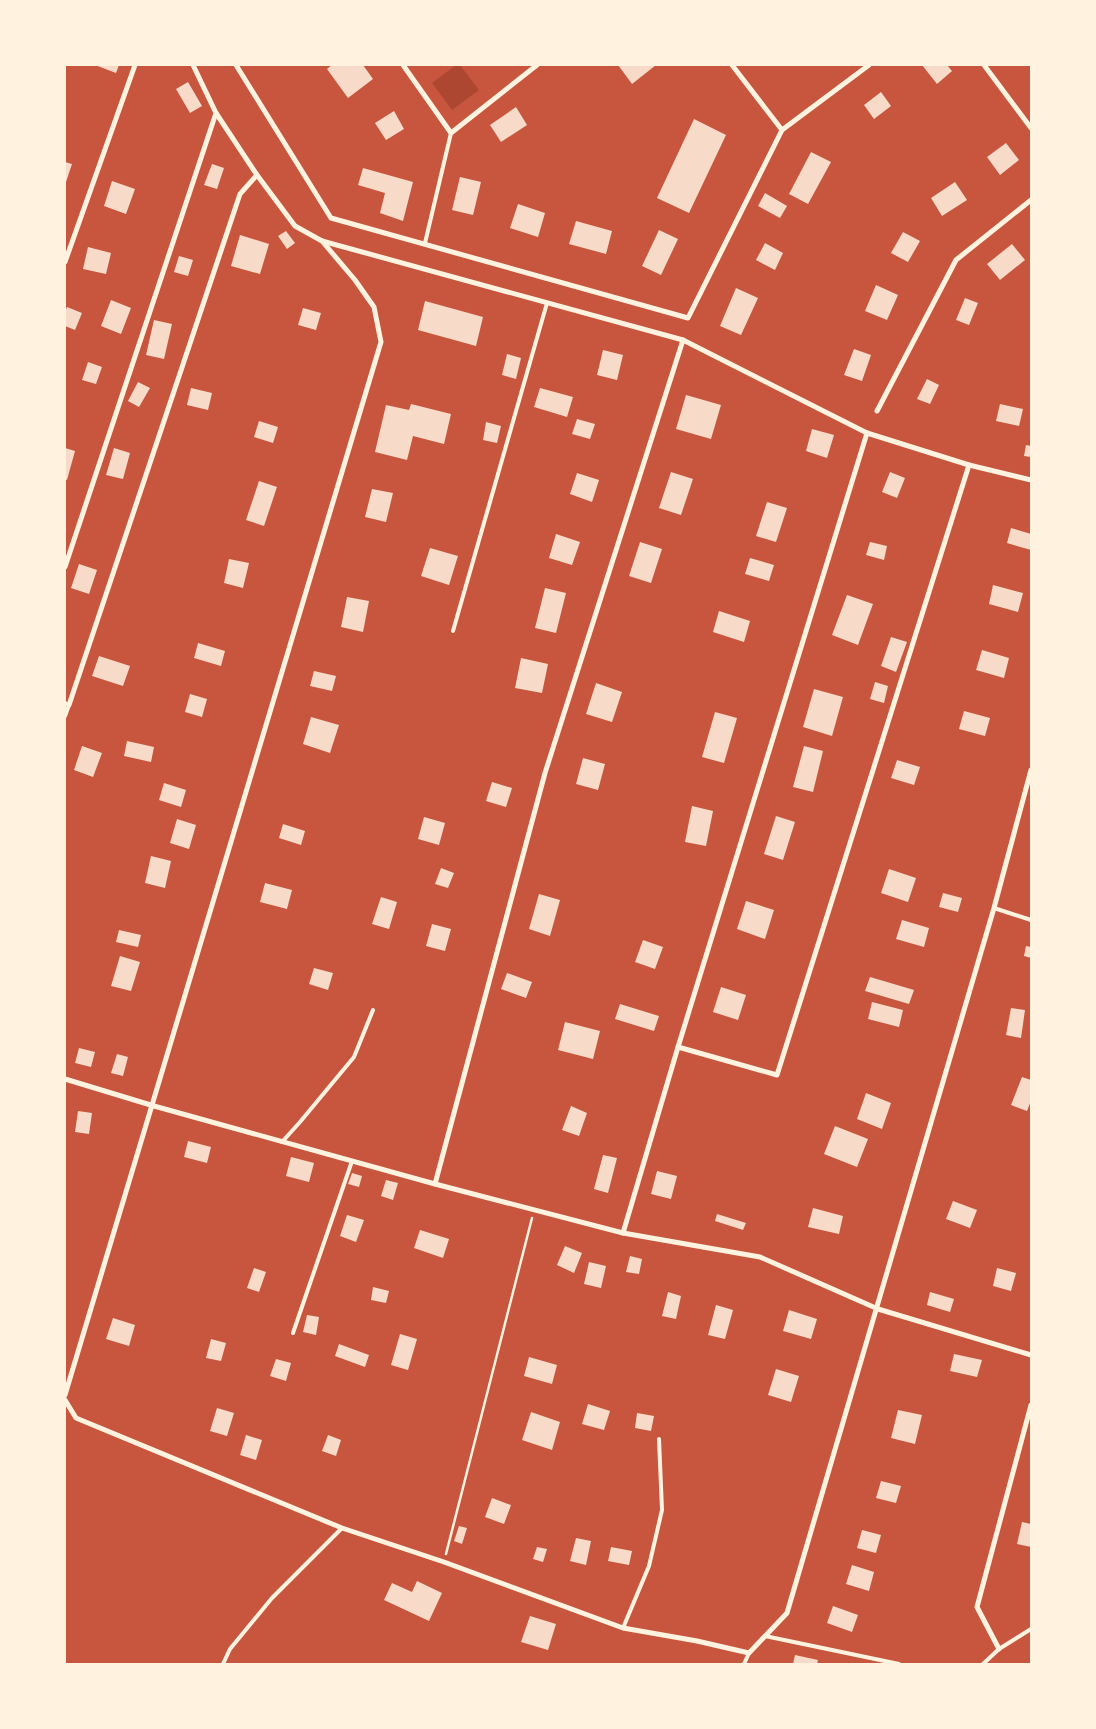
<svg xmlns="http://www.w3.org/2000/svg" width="1096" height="1729" viewBox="0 0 1096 1729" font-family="Raleway,sans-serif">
  <rect width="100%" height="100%" fill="#c8553d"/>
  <path fill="#ae4732" d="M456,65h4l19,25 -27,20 -20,-27z"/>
  <g fill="#f7dbc8">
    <path d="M95,65h24l-3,8z"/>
    <path d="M332,65h31l10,14 -25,19 -21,-29z"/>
    <path d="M618,65h38l-24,19z"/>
    <path d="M922,65h25l5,6 -15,13z"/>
    <path d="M188,82l14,24 -12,7 -14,-24z"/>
    <path d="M881,92l10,14 -17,13 -10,-14z"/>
    <path d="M516,107l11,18 -26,17 -11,-17z"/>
    <path d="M394,111l10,18 -18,11 -11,-17z"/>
    <path d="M694,119l32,16 -37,78 -32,-15z"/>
    <path d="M1006,143l13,17 -19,15 -13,-18z"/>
    <path d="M811,152l20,10 -23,42 -19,-10z"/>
    <path d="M65,162l7,2 -7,21z"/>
    <path d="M212,164l12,4 -7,21 -13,-4z"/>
    <path d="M363,168l50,14 -10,39 -23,-8 5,-20 -27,-8z"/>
    <path d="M460,177l21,5 -8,33 -21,-5z"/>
    <path d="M112,181l23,8 -9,25 -22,-8z"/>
    <path d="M955,182l12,18 -25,16 -11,-18z"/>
    <path d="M765,193l22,13 -7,12 -22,-12z"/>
    <path d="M518,204l27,9 -7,24 -28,-9z"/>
    <path d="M576,221l36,10 -6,23 -37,-10z"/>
    <path d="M659,230l19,9 -17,36 -19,-9z"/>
    <path d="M286,231l9,12 -8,6 -9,-13z"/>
    <path d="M903,232l17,9 -12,21 -17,-9z"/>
    <path d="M240,235l29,9 -9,30 -29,-8z"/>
    <path d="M765,243l18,10 -8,17 -19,-10z"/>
    <path d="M1012,244l13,16 -25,20 -13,-16z"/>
    <path d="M88,247l23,6 -5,21 -23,-5z"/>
    <path d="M179,256l14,4 -5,16 -14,-4z"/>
    <path d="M876,285l22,10 -11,25 -22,-9z"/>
    <path d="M736,288l22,10 -17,37 -21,-9z"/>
    <path d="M965,298l13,5 -9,22 -13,-5z"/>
    <path d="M111,300l20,8 -10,26 -20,-8z"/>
    <path d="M425,301l58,16 -7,29 -58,-16z"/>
    <path d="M67,307l15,6 -7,17 -10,-4v-14z"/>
    <path d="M303,308l18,5 -5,17 -18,-5z"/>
    <path d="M154,320l18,4 -8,35 -18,-4z"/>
    <path d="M854,349l17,6 -9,26 -18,-6z"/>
    <path d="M603,350l20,5 -6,25 -20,-5z"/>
    <path d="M507,354l14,4 -5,21 -14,-4z"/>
    <path d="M88,362l14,5 -6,17 -14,-4z"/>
    <path d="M927,379l12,6 -9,19 -13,-5z"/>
    <path d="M138,382l12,6 -11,19 -11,-6z"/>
    <path d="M191,388l21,5 -4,17 -21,-5z"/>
    <path d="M540,388l33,9 -6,20 -33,-10z"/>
    <path d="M686,395l35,10 -10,34 -35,-10z"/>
    <path d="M411,404l40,10 -7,30 -31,-8 -6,24 -32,-8 11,-47 23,5z"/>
    <path d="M1000,404l23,5 -4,17 -23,-5z"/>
    <path d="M577,419l18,5 -5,15 -18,-5z"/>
    <path d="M259,421l19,6 -5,16 -19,-6z"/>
    <path d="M486,422l15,4 -4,17 -14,-3z"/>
    <path d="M812,429l22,6 -7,23 -21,-7z"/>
    <path d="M1026,445l5,1v11l-7,-1z"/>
    <path d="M65,448l10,3 -8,29 -2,-1z"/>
    <path d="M114,448l16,5 -7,26 -17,-4z"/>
    <path d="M671,472l22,7 -12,36 -22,-7z"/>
    <path d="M890,472l15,6 -8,20 -15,-6z"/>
    <path d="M577,473l22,7 -7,22 -22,-8z"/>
    <path d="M259,481l18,6 -13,39 -18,-6z"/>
    <path d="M372,489l21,4 -7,29 -21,-5z"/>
    <path d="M767,502l20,6 -11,34 -20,-6z"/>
    <path d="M1011,528l20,6v16l-24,-7z"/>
    <path d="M556,534l24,8 -8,23 -23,-7z"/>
    <path d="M640,542l22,7 -11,34 -22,-7z"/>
    <path d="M870,542l17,4 -3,14 -18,-5z"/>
    <path d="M430,548l28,8 -9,29 -28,-9z"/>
    <path d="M750,558l24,7 -5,16 -24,-7z"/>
    <path d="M229,559l20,4 -6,25 -19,-5z"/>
    <path d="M79,564l18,6 -8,24 -18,-6z"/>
    <path d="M993,585l30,8 -5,19 -29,-8z"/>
    <path d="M545,588l21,5 -10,40 -21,-5z"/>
    <path d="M847,595l26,9 -15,41 -26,-10z"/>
    <path d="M347,597l22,4 -6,31 -22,-5z"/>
    <path d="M719,611l31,10 -6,21 -31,-10z"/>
    <path d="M891,637l16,5 -11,30 -15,-6z"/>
    <path d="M198,643l27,8 -4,15 -27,-8z"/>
    <path d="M982,650l27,8 -5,20 -28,-8z"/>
    <path d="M99,656l31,10 -7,20 -31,-10z"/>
    <path d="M521,658l27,6 -6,29 -27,-5z"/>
    <path d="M314,671l22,5 -4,15 -22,-5z"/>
    <path d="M875,682l13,4 -4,17 -14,-4z"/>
    <path d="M596,683l26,9 -10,30 -26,-8z"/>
    <path d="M814,689l29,8 -11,39 -29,-9z"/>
    <path d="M190,694l17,5 -5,18 -17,-5z"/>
    <path d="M964,711l26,7 -5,18 -26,-7z"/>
    <path d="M715,712l22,6 -13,45 -22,-6z"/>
    <path d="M311,717l28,8 -9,28 -27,-9z"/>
    <path d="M127,741l27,6 -3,15 -27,-6z"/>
    <path d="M82,746l20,7 -9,24 -19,-7z"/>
    <path d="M804,746l19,5 -10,41 -20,-5z"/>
    <path d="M583,758l22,6 -7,26 -22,-6z"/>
    <path d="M897,760l23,7 -6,18 -23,-7z"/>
    <path d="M492,782l20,6 -6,19 -20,-6z"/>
    <path d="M164,783l22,7 -5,17 -22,-7z"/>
    <path d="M692,806l21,5 -7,35 -21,-4z"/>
    <path d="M776,816l19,6 -12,38 -19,-6z"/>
    <path d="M424,817l21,6 -6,22 -21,-6z"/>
    <path d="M177,819l19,6 -7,24 -19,-6z"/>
    <path d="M283,824l22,7 -4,14 -22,-7z"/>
    <path d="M151,856l20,5 -6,27 -20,-5z"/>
    <path d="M441,868l13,5 -6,15 -13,-4z"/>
    <path d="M889,869l27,9 -8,24 -27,-9z"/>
    <path d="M265,883l27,7 -5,19 -27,-7z"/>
    <path d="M943,893l19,5 -4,14 -19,-5z"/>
    <path d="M539,894l21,6 -10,36 -21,-7z"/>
    <path d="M381,897l16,5 -8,27 -17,-5z"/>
    <path d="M746,901l28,9 -9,29 -28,-10z"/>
    <path d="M902,920l27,8 -5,19 -28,-8z"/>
    <path d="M432,924l19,5 -6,22 -19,-5z"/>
    <path d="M119,930l22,5 -3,12 -22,-5z"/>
    <path d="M643,940l20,7 -8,22 -20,-7z"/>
    <path d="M1026,946l5,1v11l-7,-2z"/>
    <path d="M120,956l20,6 -9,29 -20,-5z"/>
    <path d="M314,968l19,5 -5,17 -19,-6z"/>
    <path d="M507,973l25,9 -6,16 -25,-9z"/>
    <path d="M870,977l44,13 -5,14 -44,-13z"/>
    <path d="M721,987l25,8 -8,25 -25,-8z"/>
    <path d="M872,1002l31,8 -4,17 -31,-8z"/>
    <path d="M620,1004l39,12 -5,15 -39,-12z"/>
    <path d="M1011,1008l14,2 -4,28 -15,-3z"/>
    <path d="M565,1022l35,9 -7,28 -35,-9z"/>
    <path d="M79,1048l16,4 -4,15 -16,-4z"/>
    <path d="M117,1054l11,3 -5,19 -12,-3z"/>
    <path d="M1022,1077l9,3v21l-4,10 -16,-6z"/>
    <path d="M866,1093l25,10 -9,26 -25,-10z"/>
    <path d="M571,1106l16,7 -8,23 -17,-6z"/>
    <path d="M78,1111l14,2 -3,21 -14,-2z"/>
    <path d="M835,1126l33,13 -11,28 -33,-13z"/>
    <path d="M188,1141l23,6 -4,16 -23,-6z"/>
    <path d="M603,1155l14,3 -9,35 -14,-4z"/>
    <path d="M291,1157l23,6 -5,19 -23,-6z"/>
    <path d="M657,1171l20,5 -6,23 -20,-5z"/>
    <path d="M352,1173l10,3 -3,11 -11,-3z"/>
    <path d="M386,1180l12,3 -5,17 -12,-4z"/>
    <path d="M953,1201l24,9 -7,18 -24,-9z"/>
    <path d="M813,1208l30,8 -4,18 -31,-7z"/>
    <path d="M717,1214l29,9 -3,7 -28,-9z"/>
    <path d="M347,1215l17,5 -8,22 -16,-6z"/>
    <path d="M420,1230l29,9 -6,19 -29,-10z"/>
    <path d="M565,1246l17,7 -8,20 -17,-8z"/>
    <path d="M630,1256l12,3 -3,15 -13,-2z"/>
    <path d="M589,1262l17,4 -5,22 -17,-4z"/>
    <path d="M254,1268l12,4 -7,20 -12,-4z"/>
    <path d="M997,1268l19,5 -5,18 -18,-5z"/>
    <path d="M373,1287l16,4 -3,12 -15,-3z"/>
    <path d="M668,1292l13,4 -5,23 -14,-3z"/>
    <path d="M930,1292l24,7 -4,13 -23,-7z"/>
    <path d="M716,1305l17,5 -8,29 -17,-4z"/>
    <path d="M789,1310l28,9 -6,20 -28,-8z"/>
    <path d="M307,1315l12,2 -3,18 -13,-3z"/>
    <path d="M113,1318l22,7 -6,21 -23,-7z"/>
    <path d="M400,1334l17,5 -9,31 -17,-5z"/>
    <path d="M211,1339l15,4 -5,18 -15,-3z"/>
    <path d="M339,1344l30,11 -4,12 -30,-11z"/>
    <path d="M954,1354l28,6 -5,17 -27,-6z"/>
    <path d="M529,1357l28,8 -5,19 -28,-8z"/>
    <path d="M276,1359l15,4 -5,18 -16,-5z"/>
    <path d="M776,1369l23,7 -8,26 -23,-7z"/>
    <path d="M588,1404l22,7 -6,19 -22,-6z"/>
    <path d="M217,1408l17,5 -7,23 -17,-5z"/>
    <path d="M898,1410l24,5 -7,29 -24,-6z"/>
    <path d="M531,1412l29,10 -8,28 -30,-10z"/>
    <path d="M637,1413l17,3 -3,15 -16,-3z"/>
    <path d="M246,1435l16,5 -6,20 -16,-5z"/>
    <path d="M328,1435l13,5 -5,16 -14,-5z"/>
    <path d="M881,1481l20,5 -5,17 -20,-5z"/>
    <path d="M492,1498l19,7 -7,19 -19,-7z"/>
    <path d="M1022,1522l9,2v23l-14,-3z"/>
    <path d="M459,1526l8,2 -5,16 -8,-3z"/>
    <path d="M862,1530l19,5 -5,18 -19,-5z"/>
    <path d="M576,1538l15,3 -5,24 -16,-4z"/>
    <path d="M537,1547l10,2 -4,13 -10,-3z"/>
    <path d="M611,1547l21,4 -3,14 -21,-4z"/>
    <path d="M852,1565l22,7 -5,19 -23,-7z"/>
    <path d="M417,1581l25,12 -13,28 -45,-21 8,-17 20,9z"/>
    <path d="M833,1606l25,9 -6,17 -25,-9z"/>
    <path d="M530,1616l26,8 -8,26 -27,-8z"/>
    <path d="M795,1655l23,5 -1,4h-24z"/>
  </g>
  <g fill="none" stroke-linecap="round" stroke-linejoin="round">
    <path stroke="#fff3e0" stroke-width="2.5" d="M446,1554l86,-336"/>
    <g stroke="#fff3e0" stroke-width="4">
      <path d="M425,243l26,-110"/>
      <path d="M453,631l94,-328"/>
      <path d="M65,703l4,2 -4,11"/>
      <path d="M994,908l37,12"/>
      <path d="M282,1142l18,-20 54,-65 19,-47"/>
      <path d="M293,1333l59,-172"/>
      <path d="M623,1628l26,-62 13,-56 -3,-71"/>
      <path d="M765,1636l134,28"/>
      <path d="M223,1664l7,-15 42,-51 70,-70"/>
      <path d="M744,1664l5,-11"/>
      <path d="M983,1664l16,-15 32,-20"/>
    </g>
    <g stroke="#fff3e0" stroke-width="5">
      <path d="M193,65l23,48 41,62 38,51 27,15 361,99 184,93 102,32 62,15"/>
      <path d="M236,65l95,153 357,100 94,-188 87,-65"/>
      <path d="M403,65l48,68 86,-68"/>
      <path d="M732,65l50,65"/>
      <path d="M984,65l47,63"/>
      <path d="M65,262l70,-197"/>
      <path d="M877,411l79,-151 75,-60"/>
      <path d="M65,567l151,-454"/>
      <path d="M69,705l171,-511 17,-19"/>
      <path d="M678,1047l99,28 192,-610"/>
      <path d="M65,1079l89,27 281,78 188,49 137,24 118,52 153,46"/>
      <path d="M435,1184l110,-411 138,-433"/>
      <path d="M623,1233l55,-186 189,-614"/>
      <path d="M65,1395c108,-350 210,-702 316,-1053l-7,-35 -19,-27 -33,-39"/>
      <path d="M65,1400l11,18 266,110 102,34 179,66 74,13 52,12 38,-40 207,-705 37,-138"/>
      <path d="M999,1649l-22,-42 54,-202"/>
    </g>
  </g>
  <rect width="1096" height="1729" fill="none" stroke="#fff3e0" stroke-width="132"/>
</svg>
